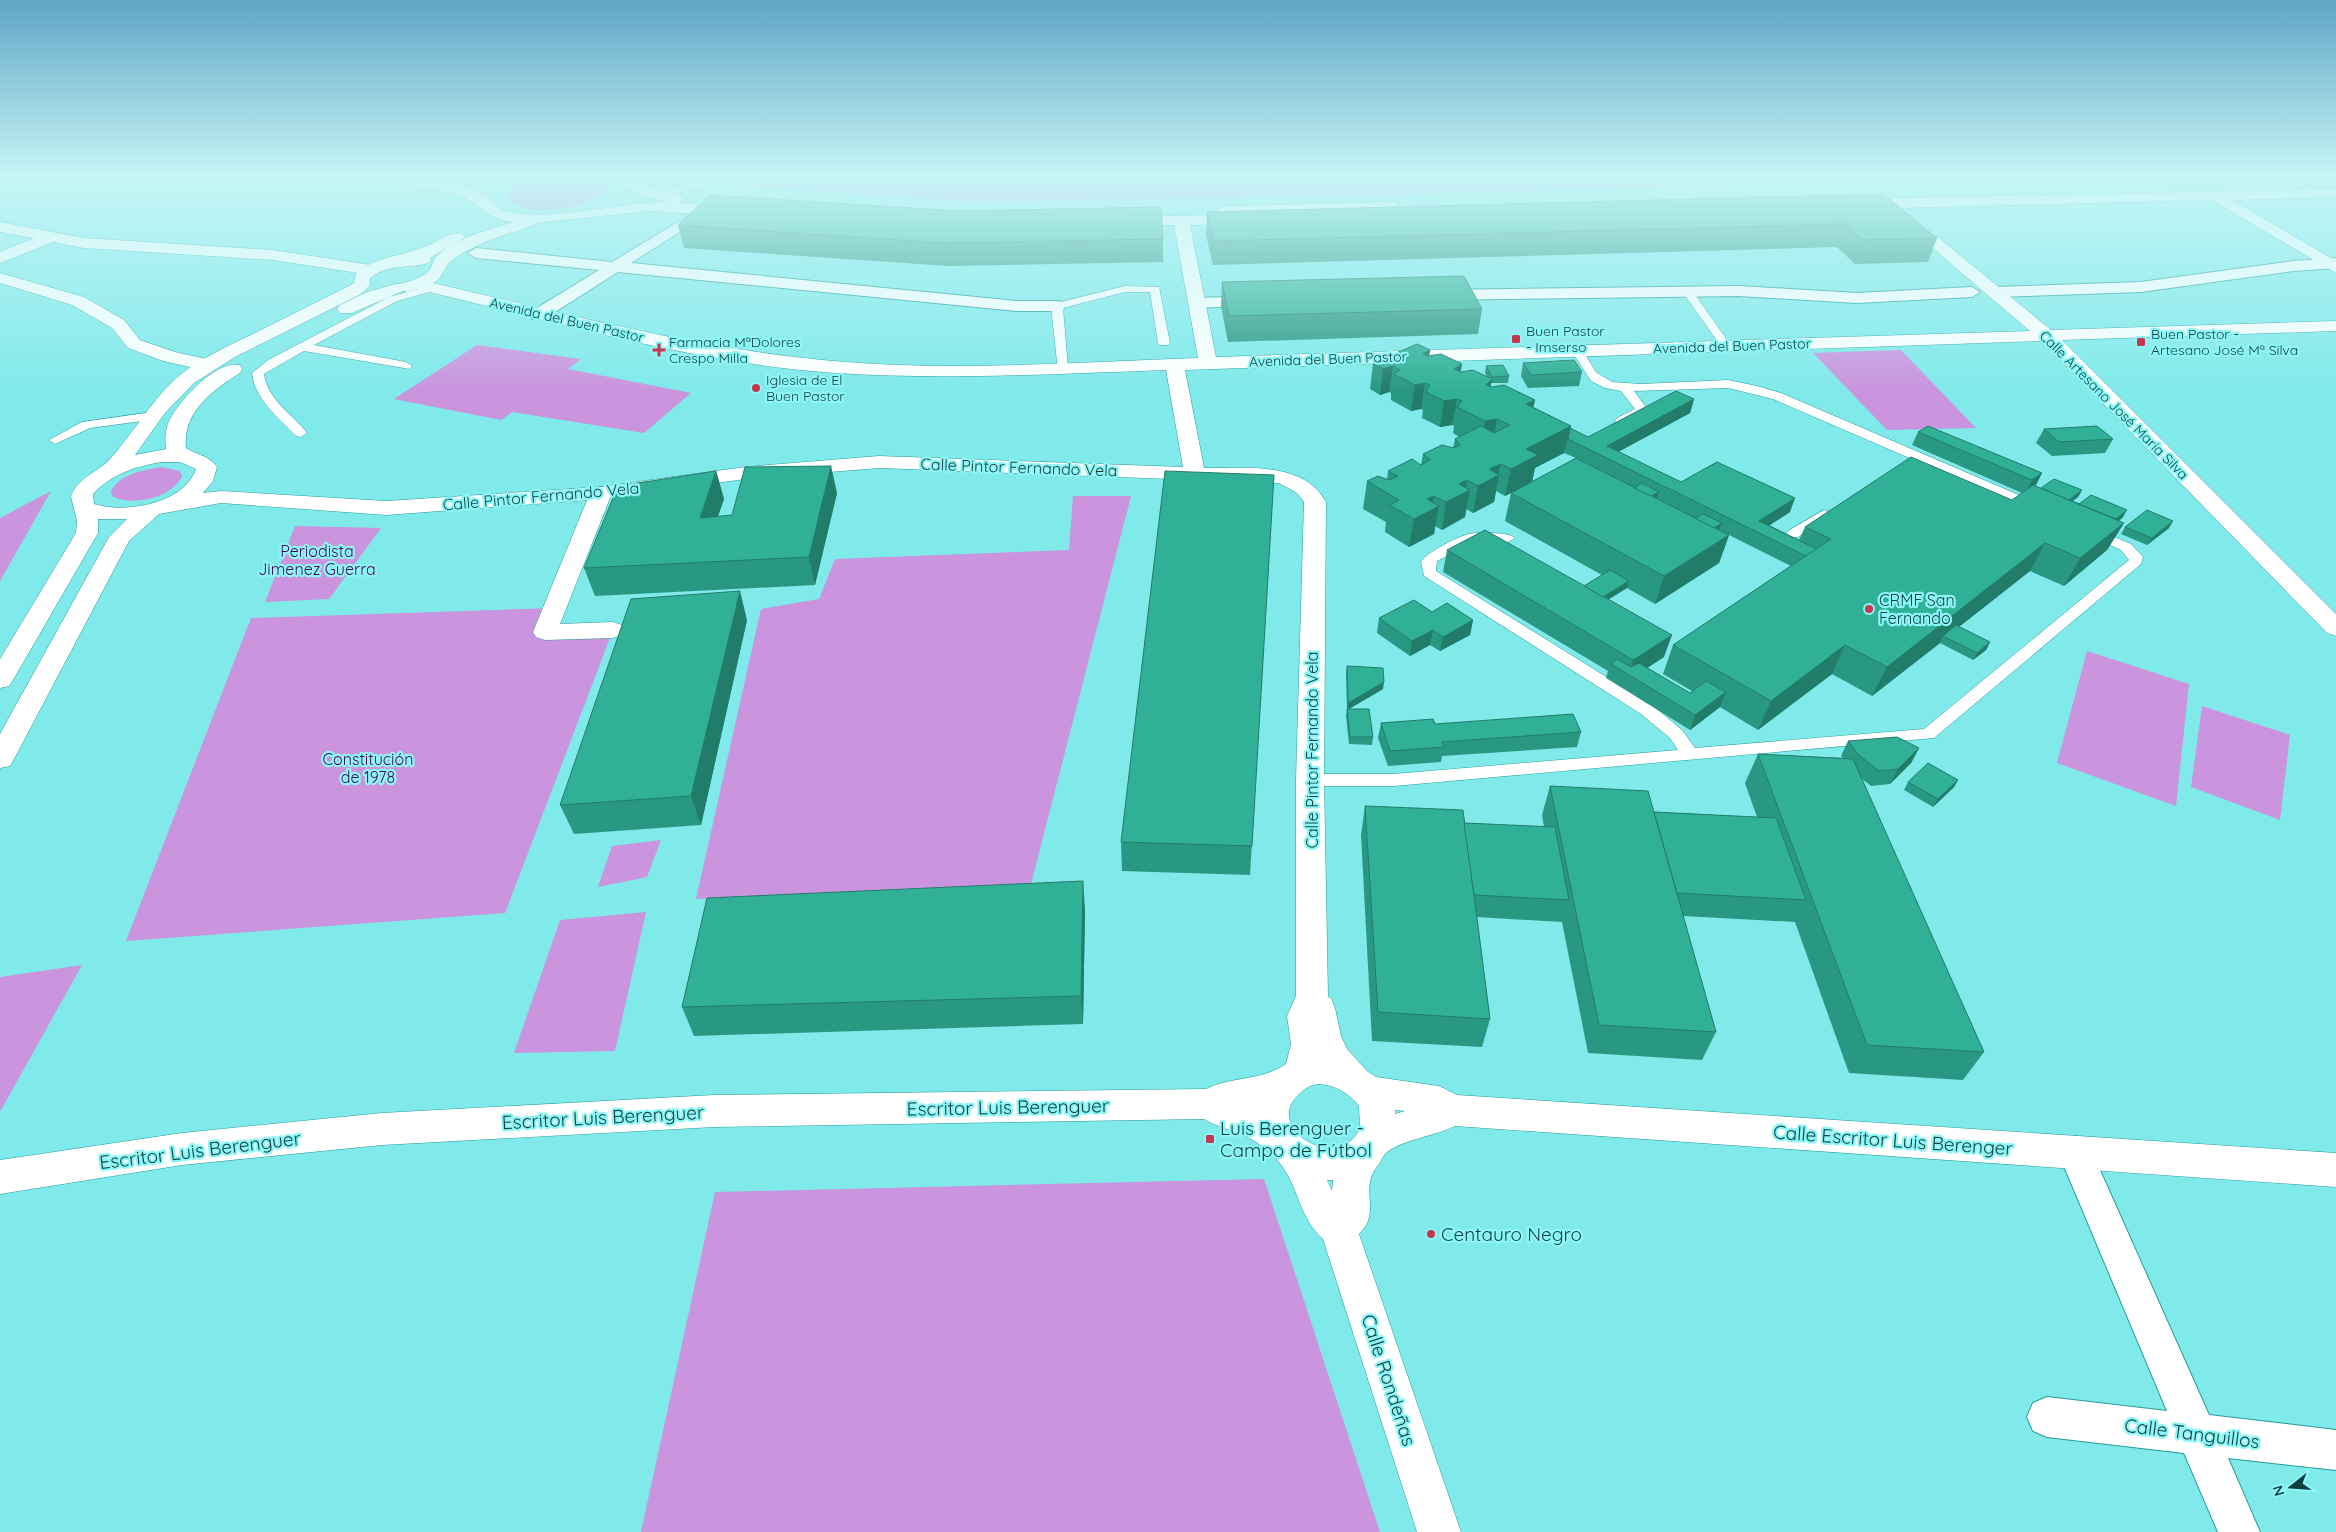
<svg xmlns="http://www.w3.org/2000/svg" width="2336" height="1532" viewBox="0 0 2336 1532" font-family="Quicksand,sans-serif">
  <rect width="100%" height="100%" fill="#80e9ea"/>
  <g fill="#ca94df">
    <path d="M543,178h56l8,5 -1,7c-21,19 -76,29 -98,10l1,-7 9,-7z"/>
    <path d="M680,178h1286l-601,17 -389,7 -228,-16z"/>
    <path d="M477,345l104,14 -13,10 123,24 -47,40 -132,-21 -11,8 -107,-21z"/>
    <path d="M1901,350l75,78 -89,2 -74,-77z"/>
    <path d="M161,467l19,4 2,5c-10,22 -48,30 -69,21l-2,-6c9,-17 32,-21 50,-24z"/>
    <path d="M51,491l-51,90v-63z"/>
    <path d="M1073,496h58l-100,388 -335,15 65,-290 58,-10 16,-40 234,-9z"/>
    <path d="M295,526l86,2 -52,71 -64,3z"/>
    <path d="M555,608l-9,23 67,-1 -108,283 -379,28 125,-323z"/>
    <path d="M2087,651l102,33 -13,122 -119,-43z"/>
    <path d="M2202,706l88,29 -10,85 -89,-33z"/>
    <path d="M661,840l-14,37 -49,10 14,-41z"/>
    <path d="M646,912l-31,139 -101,2 46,-133z"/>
    <path d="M82,965l-81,145 -1,1v-134z"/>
    <path d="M1264,1179l116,353h-739l74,-340z"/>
  </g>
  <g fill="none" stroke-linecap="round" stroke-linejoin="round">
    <g stroke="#279c9d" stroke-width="1">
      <g id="service">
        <path d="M714,178h14l-66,20 -5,-3z"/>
        <path d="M433,285l5,3 -1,2 -40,11 -83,44 92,17 6,4 -2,3 -106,-18 -40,23c4,27 28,39 43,59l-6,4 -5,-1c-18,-19 -41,-36 -44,-63l16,-13 121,-63z"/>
        <path d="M1125,286l34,1 11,56 -2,2h-8l-2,-2 -8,-51h-25l-62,16 5,60 -2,3h-8l-7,-65 2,-2z"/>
        <path d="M1687,288l4,1 39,55v4h-8l-40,-57z"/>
        <path d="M1577,346l4,2 15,24 16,10 29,2 87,-4 29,6 24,7 259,111 2,3 -7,4 -5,-1 -257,-111 -45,-11 -94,3 14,19 -23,14h-8l-2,-3 2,-3 18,-9 -14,-18 -16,-3 -14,-7 -20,-31z"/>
        <path d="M153,412l6,4 -2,3 -67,9 -35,16 -6,-4 33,-18z"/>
        <path d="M1824,510l7,4 -2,3 -31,20h-10l-2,-3 2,-3z"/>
        <path d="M2091,527l40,17 12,13 -2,7 -207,174 -540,48h-84l-6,-2 -3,-4 3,-4 6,-2h84l284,-24 -8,-12 -29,-24 -217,-138 -3,-14c6,-10 36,-25 48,-28 8,-2 41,-2 46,4l-7,4h-34l-37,19 -1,10 217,135 29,24 13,18 229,-19 205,-169 -8,-10 -35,-16 -2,-3z"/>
      </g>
    </g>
    <g stroke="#279c9d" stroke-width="2">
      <g id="pedestrian">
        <path d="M706,205l7,4 -2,3 -80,51 386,38h40l6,1 2,4 -2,4 -6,1h-40l-399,-39 -74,47h-12l-2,-4 2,-4 67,-41 -123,-12 -8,-5 8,-5 136,14z"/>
        <path d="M2336,258v10l-43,3 -152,21 -146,5 -8,-5 8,-5 146,-5 152,-21z"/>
        <path d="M1739,286l118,7 115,-6 8,5 -8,5 -115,6 -118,-7 -302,4 -6,-2 -2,-3 2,-3 6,-2z"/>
        <path d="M1256,296l6,1 2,4 -2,4 -65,3 -6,-1 -2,-4 2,-4 6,-1z"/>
        <path d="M2075,1136l12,5 122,274 127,15v40l-108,-12 32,74h-42l-34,-79 -137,-16 -14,-6 -6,-14 6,-14 14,-6 120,14 -109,-259 5,-11z"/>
      </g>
    </g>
    <g stroke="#279c9d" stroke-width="1">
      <g id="minor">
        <path d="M0,222l84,16 189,12 98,15 6,1 2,4 -2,4 -6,1 -98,-15 -189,-12 -31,-6 -53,21v-11l34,-14 -34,-6z"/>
        <path d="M0,273l84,24 40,23 16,20 35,12 40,9 2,4 -2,4 -7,2 -45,-10 -35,-13 -16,-20 -40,-23 -72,-22z"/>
        <path d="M601,487l8,1 3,5 -52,131 53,-2 9,3 3,5 -3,5 -9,3 -68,2 -9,-3 -3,-5 57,-139 3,-5z"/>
      </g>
    </g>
    <g stroke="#279c9d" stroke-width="1">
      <g id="tertiary">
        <path d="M361,178h42l40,4 -2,-4h57l-2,3 -5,1 -40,1c12,2 26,7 36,14 8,7 10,13 21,15 48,10 111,-11 161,-10 -18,-4 -40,-7 -50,-24h14l13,8 35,10 3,3 -4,4 58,5 3,3 -3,3 -5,2 -83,-5 -115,12 -1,2c-29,10 -58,18 -82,35 -9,7 -8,18 -19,23 132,31 264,66 400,78 121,11 244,1 365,-3l-24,-133 -49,2 -8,-5 8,-5 96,-2 -5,-4 8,-5 169,-4 8,5 -8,5 -145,3 5,4 -8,5 -55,1 26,132 814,-26 -128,-109 -3,-3 3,-3h10l139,114 285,-9v10l-274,9 274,274v22l-9,-3 -285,-292 -857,29 19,98c41,1 99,-8 122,34l-2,278 4,217 3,1 4,10 6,28 6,13 20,22 9,6 63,9 18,9 879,58v34l-881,-61c-22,11 -48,12 -68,26 -4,3 -5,8 -8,12 -22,25 4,47 -20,70l102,298h-44l-94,-293c-24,-22 -23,-48 -41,-73 -8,-11 -26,-26 -39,-31 -13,-6 -26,-8 -39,-16l-490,8 -332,18 -200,20 -182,29v-34l182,-27 200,-20 332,-18 492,-6c26,-13 56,-8 80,-25l5,-20 -4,-28 9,-20v-216l8,-278 -7,-9 -18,-10 -400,-15 -134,11 -144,20 -215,16 -165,-12 -62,11 -30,27 -115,218 -4,7 -10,2v-34l109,-197 18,-18h-29v14l-85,147 -4,6 -9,2v-29l76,-126 1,-12 -6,-24c6,-20 28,-25 40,-39 24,-27 41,-59 69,-83 21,-17 48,-29 73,-41 32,-16 64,-32 96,-48l5,-3 2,-10c22,-18 52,-17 77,-30 10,-5 19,-12 30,-9l2,3 -35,21 1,2 -2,3c-21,6 -40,0 -59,15v7l-9,9 -126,63 -41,26 -29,30 -30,42 31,-6c-1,-8 -1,-15 1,-22 7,-22 49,-68 73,-62l2,4 -2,4c-27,17 -58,39 -54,75 10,7 23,7 31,19l-4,14 -10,12 18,-2 165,10 215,-14 144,-20 134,-11 304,11 -17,-97c-110,4 -220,10 -331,3 -141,-10 -280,-51 -418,-84l-9,3 -5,-1 -51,22h-12l-3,-4 3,-4 27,-13 29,-8c6,1 27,-7 32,-12 4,-5 5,-12 10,-17 20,-18 50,-25 75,-33 -30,-3 -34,-22 -61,-29 -26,-8 -57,-7 -84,-11l-5,-1zM162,462h18l16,7c-12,35 -71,45 -102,35l-1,-10c18,-20 44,-28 69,-32zM1319,1084c16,1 30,9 40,22l1,23c-24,46 -98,-2 -61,-35 7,-6 10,-9 20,-10zM1395,1110l10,1 -10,3zM1327,1180h6l-1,11z"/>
        <path d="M2336,189v8l-104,3 104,61v12l-124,-73 -354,9 -8,-5 8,-5z"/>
      </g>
    </g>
    <use href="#service" fill="#fff" fill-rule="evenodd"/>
    <use href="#pedestrian" fill="#fff" fill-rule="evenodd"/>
    <use href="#minor" fill="#fff" fill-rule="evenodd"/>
    <use href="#tertiary" fill="#fff" fill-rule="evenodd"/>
  </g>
  <g fill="#299882" fill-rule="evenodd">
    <path d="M1883,194l54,44 -9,24 -73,2 -18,-17 -624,18 -7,-30 1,-23z"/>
    <path d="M678,225l485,14v23l-215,4 -264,-18z"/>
    <path d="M1222,282l260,27 -4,25 -250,8 -7,-36z"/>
    <path d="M1430,350l-1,6 32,16 26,5 -2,-4 1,-7 23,10 -1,7h-17l-1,4 43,20 37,21 18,9 106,-38 -4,14 -72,39 63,30 109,30 -21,13 30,15 6,-13 207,-27 10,-7 -110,-48 6,-13 124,41 -7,13 6,2 41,2 -4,7 -5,4 50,16 -4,4 5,2 -17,27 -43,36 -34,-15 -71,56 31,15 -4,8 -13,10 -33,-17 -68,53 -40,-22 -74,56 -38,-23 -30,23 -84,-52 2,-7 -165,-99 4,-22 137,36 18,-11 -97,-54 6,-28 65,-35 -12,-5 -29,15 -3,14 -27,14 -9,-5 -2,11 -21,11 -7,-4 -1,8 -23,13 -7,-4 -1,8 -25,13 -24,-15 1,-10 -23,-13 4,-28 20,-1 1,-9 33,-6 2,-11 30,-6 2,-9 4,-2 -6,-4 1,-7 -2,-1 -12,2 -18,-9 1,-8 -2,-1 -10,2 -20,-11v-7l-2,-1 -9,3 -10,-6 3,-26zM1729,535l62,31 -118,79 -10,29 29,17 -2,2 -43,-25 17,-11 -56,-58 19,-11 28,16 64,-41z"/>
    <path d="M1523,363l59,9 -3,14 -51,2 -7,-12z"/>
    <path d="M2044,429l69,10 -8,14 -53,3 -16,-13z"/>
    <path d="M716,471l8,28 -7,18 15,-2 105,-22 -22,92 -220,11 -11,-28z"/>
    <path d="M1274,475l-24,400 -128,-4 -1,-29z"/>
    <path d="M2125,527l44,1 -22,17 -26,-11z"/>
    <path d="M1432,612l41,8 -3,15 -30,16 -10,-6 -20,11 -33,-23 2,-15z"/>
    <path d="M747,620l-46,205 -127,9 -14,-29z"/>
    <path d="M1347,666l36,23 -34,20 24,28 -1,8 -23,-1 -3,-28 1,-7 -1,-35z"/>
    <path d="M1381,723l54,1 146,8 -4,15 -135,9 -1,6 -53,4 -10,-28z"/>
    <path d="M1848,741l71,7 -8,15 -21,21 -19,2 -10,-8 123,274 -21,28 -114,-7 -54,-151 -112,-6 33,116 -14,28 -114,-7 -26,-131 -85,-5 13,102 -8,28 -110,-6 -11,-206 4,-29 99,17 80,4 -2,-12 8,-29 104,26 103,5 -12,-34 13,-29 85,4 -2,-2z"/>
    <path d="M1958,780l-4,7 -21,20 -29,-17 4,-8z"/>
    <path d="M1085,910l-2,114 -389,12 -12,-29z"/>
  </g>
  <g fill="#227c6a">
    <path d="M1430,350l-4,25 -3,-21z"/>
    <path d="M1462,364l-4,26 -4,-21z"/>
    <path d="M1393,366l-4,26 -9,3 3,-26z"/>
    <path d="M1492,379l-5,26 -1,-20z"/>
    <path d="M1425,383l-4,26 -10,2 4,-26z"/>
    <path d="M1457,399l-5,26 -12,2 4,-26z"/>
    <path d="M1694,399l-4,14 -83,45v-12z"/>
    <path d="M1535,400l-6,26 -3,-22z"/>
    <path d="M1497,419l-5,26 -12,3 5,-27z"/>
    <path d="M1571,426l-7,27 -29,15 -3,14 -27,14 6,-27 15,-20z"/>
    <path d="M1501,464l-3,11h1l-5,27 -21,11 5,-27 11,-17z"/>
    <path d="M831,466l6,27 -22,92 -6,-28z"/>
    <path d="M716,471l8,28 -16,47 -8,-28z"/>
    <path d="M2042,473l-7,14 -10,7 7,-14z"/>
    <path d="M1467,480l-2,13 5,-3 -5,27 -23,13 4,-28 13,-18z"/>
    <path d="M2082,490l-4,7 -17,13 4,-7z"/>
    <path d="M1659,492l-2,7 -27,10z"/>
    <path d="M1434,496l-2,14 7,-4 -5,28 -25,13 5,-28 13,-20z"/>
    <path d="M1795,498l-5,14 -32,21 1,-12z"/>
    <path d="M2127,510l-4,7 -14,12 4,-7z"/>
    <path d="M2173,521l-4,7 -22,17 5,-7z"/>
    <path d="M1722,523l-3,7 -26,11z"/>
    <path d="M2124,523l-17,27 -43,36 16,-28z"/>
    <path d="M1729,535l-10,28 -64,41 9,-28z"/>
    <path d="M2045,543l-15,28 -84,66 -3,-1 -3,7 -68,53 15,-29z"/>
    <path d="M1629,581l-2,7 -40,25 2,-8z"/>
    <path d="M740,591l7,29 -46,205 -10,-29z"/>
    <path d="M1473,620l-3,15 -30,16 3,-14z"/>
    <path d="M1433,630l-3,15 -20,11 2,-15z"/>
    <path d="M1672,635l-8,22 -31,20 -4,-3 4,-14z"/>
    <path d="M1990,642l-4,8 -13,10 4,-7z"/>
    <path d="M1845,645l-13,29 -74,56 13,-29z"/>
    <path d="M1384,682l-1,7 -36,21 1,-7z"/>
    <path d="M1726,692l-6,15 -30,23 5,-15z"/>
    <path d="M1919,748l-8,15 -21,21 8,-15z"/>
    <path d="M1958,780l-4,7 -21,20 5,-8z"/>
    <path d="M1083,881l2,29 -2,114 -2,-28z"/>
  </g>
  <g fill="#30b197" stroke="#227c6a">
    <path d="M1883,194l54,44 -74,2 -18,-16 -631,17 -7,-29z"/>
    <path d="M710,195l248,16 203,-4 2,32 -218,4 -267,-18z"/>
    <path d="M1464,276l18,33 -253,7 -7,-34z"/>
    <path d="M1417,344l13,6 -7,4 5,2 13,-2 21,10 -8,5 7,3 12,-2 19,9 -6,6 6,2 12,-2 31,15 -9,4 45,22 -45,23 12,6 -27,14 -10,-5 -12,5 10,6 -21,11 -11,-6 -8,4 11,6 -24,12 -12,-6 -7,3 12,7 -25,13 -25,-14 10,-5 -32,-19 11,-5 11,4 9,-4 -10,-5 24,-12 9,6 9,-5 -7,-6 19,-9 12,3 6,-3 -5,-6 26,-13 13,7 16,-8 -13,-6 -12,2 -28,-14 5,-6 -5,-2 -13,2 -18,-9 4,-7 -5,-2 -10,2 -21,-11 6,-4 -7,-4 -10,3 -10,-6z"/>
    <path d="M1574,360l8,12 -51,3 -8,-12z"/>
    <path d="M1503,365l6,11 -17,1 -6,-11z"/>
    <path d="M1676,391l18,8 -87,47 74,36 36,-20 78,36 -36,23 58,28 -11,7 -238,-117 2,-11 18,9z"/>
    <path d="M1928,426l114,47 -10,7 -114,-48z"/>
    <path d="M2097,426l16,13 -54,3 -15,-13z"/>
    <path d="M1911,457l101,43 21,-15 91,38 -44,35 -35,-15 -158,124 -42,-22 -74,56 -98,-56 158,-106 -26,-12z"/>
    <path d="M1576,458l153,77 -65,41 -153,-83z"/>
    <path d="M831,466l-22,91 -225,11 34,-82 98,-15 -16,47 32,-3 13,-48z"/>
    <path d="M1165,471l109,4 -22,371 -131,-4z"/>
    <path d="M2054,479l28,11 -13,10 -28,-12z"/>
    <path d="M1642,483l17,9 -8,4 -17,-8z"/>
    <path d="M2091,495l36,15 -11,9 -37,-15z"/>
    <path d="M2147,510l26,11 -21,17 -27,-11z"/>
    <path d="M1703,514l19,9 -8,5 -19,-10z"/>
    <path d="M1485,530l187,105 -39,25 -186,-110z"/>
    <path d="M1610,570l19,11 -26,16 -19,-11z"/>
    <path d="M740,591l-49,205 -131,9 71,-206z"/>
    <path d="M1414,600l18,12 15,-9 26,17 -30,17 -10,-7 -21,11 -33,-23z"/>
    <path d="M1956,625l34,17 -13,11 -34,-17z"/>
    <path d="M1617,659l14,8 8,-4 51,30 16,-12 20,11 -31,23 -84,-51z"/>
    <path d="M1347,666l36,2 1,14 -36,21z"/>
    <path d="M1347,709h22l4,28h-23z"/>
    <path d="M1573,714l8,18 -139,10 2,5 -54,4 -9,-28 52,-4 2,5z"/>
    <path d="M1897,737l22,11 -21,21 -19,2 -21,-17 -10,-13z"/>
    <path d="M1758,754l95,5 131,293 -117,-7z"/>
    <path d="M1928,763l30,17 -20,19 -30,-17z"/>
    <path d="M1550,786l98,5 68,241 -117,-7z"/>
    <path d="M1365,806l98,4 27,209 -112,-7z"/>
    <path d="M1654,812l122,6 30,82 -129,-7z"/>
    <path d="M1464,823l91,4 14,73 -95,-5z"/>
    <path d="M1083,881l-2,115 -399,11 25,-109z"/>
  </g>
  <linearGradient id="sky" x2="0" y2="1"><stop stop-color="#60a6c6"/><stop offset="0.45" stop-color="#c6f5f6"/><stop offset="1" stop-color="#c6f5f6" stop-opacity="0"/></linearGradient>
  <rect width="2336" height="392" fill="url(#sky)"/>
  <g fill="#c6364e" stroke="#8df7f7" stroke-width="2">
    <rect x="1511" y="334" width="10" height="10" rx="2.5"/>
    <rect x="2136" y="337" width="10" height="10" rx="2.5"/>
    <path d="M656.5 342.5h5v5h5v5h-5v5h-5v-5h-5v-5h5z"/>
    <circle cx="756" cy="388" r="5"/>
    <circle cx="1869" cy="609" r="5"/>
    <rect x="1205" y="1134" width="10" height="10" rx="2.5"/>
    <circle cx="1431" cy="1234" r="5"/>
  </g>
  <g text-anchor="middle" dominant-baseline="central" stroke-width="4.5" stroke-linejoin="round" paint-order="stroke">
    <g font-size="14" fill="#103f40" stroke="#8df7f7">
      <text transform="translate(567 320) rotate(13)">Avenida del Buen Pastor</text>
      <text transform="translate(1732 346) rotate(-2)">Avenida del Buen Pastor</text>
      <text transform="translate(1328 359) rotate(-2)">Avenida del Buen Pastor</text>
      <text transform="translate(2114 405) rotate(45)">Calle Artesano José María Silva</text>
    </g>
    <g font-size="14" fill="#103f40" stroke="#8df7f7" text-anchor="start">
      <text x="1526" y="331">Buen Pastor<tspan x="1526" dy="16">- Imserso</tspan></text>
      <text x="2151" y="334">Buen Pastor -<tspan x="2151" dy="16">Artesano José Mª Silva</tspan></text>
      <text x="669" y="342">Farmacia MªDolores<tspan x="669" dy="16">Crespo Milla</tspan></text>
      <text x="766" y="380">Iglesia de El<tspan x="766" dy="16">Buen Pastor</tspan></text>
    </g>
    <g font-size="16" fill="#103f40" stroke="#8df7f7">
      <text transform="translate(1019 467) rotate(2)">Calle Pintor Fernando Vela</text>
      <text transform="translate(541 496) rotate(-5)">Calle Pintor Fernando Vela</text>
      <text transform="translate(1312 750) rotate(-90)">Calle Pintor Fernando Vela</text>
    </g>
    <g font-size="16" fill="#48065c" stroke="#8df7f7">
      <text x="317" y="551">Periodista<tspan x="317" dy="18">Jimenez Guerra</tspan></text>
      <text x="368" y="759">Constitución<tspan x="368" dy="18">de 1978</tspan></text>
    </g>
    <g font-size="16" fill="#103f40" stroke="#8df7f7" text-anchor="start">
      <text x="1879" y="600">CRMF San<tspan x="1879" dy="18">Fernando</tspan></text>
    </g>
    <g font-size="19" fill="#103f40" stroke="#8df7f7">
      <text transform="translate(1008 1107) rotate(-1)">Escritor Luis Berenguer</text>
      <text transform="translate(603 1117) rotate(-3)">Escritor Luis Berenguer</text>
      <text transform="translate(1893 1140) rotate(4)">Calle Escritor Luis Berenger</text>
      <text transform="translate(200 1150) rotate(-7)">Escritor Luis Berenguer</text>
      <text transform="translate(1389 1380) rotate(72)">Calle Rondeñas</text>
      <text transform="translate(2192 1433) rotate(7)">Calle Tanguillos</text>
    </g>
    <g font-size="19" fill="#103f40" stroke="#8df7f7" text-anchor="start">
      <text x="1220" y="1128">Luis Berenguer -<tspan x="1220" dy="22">Campo de Fútbol</tspan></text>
      <text x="1441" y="1234">Centauro Negro</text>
    </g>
  </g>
  <g transform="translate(2291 1487) rotate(253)" stroke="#8df7f7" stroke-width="4" paint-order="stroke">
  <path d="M0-4L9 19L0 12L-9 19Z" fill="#103f40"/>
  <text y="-8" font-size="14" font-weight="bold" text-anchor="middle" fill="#103f40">N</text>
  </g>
</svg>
